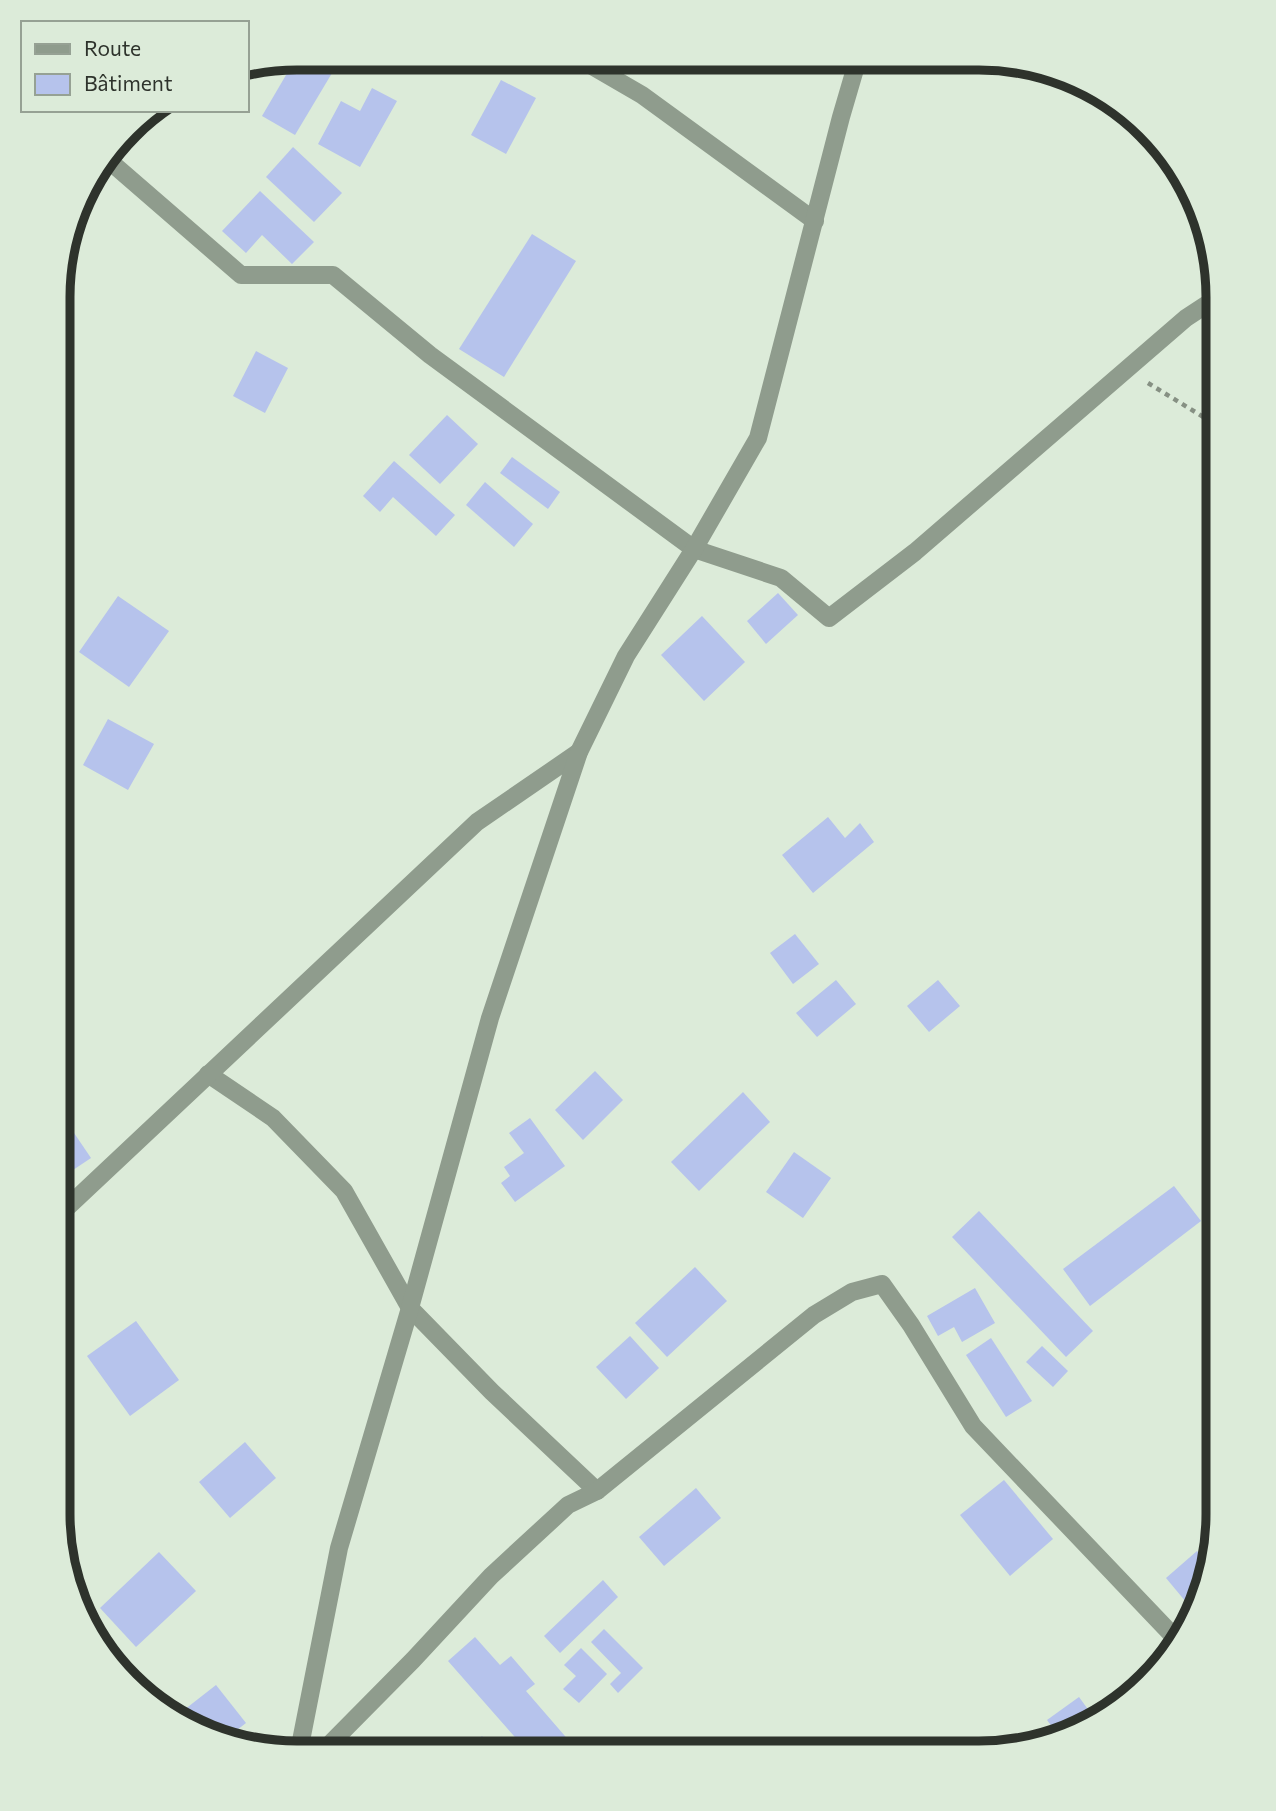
<svg xmlns="http://www.w3.org/2000/svg" width="1276" height="1811" viewBox="0 0 1276 1811" font-family="Commissioner,sans-serif">
  <rect width="100%" height="100%" fill="#dcebd9"/>
  <g fill="#b6c3ec">
    <path d="M296,58h45l-46,77 -33,-19z"/>
    <path d="M501,80l35,18 -30,56 -35,-19z"/>
    <path d="M372,88l25,13 -37,66 -42,-23 23,-43 19,10z"/>
    <path d="M293,147l49,46 -28,29 -48,-45z"/>
    <path d="M260,191l54,51 -22,22 -30,-29 -16,18 -24,-22z"/>
    <path d="M532,234l44,27 -72,116 -45,-28z"/>
    <path d="M256,351l32,17 -23,45 -32,-17z"/>
    <path d="M447,415l31,29 -38,40 -31,-29z"/>
    <path d="M512,457l48,35 -12,17 -48,-36z"/>
    <path d="M394,461l61,54 -19,21 -43,-39 -13,15 -17,-16z"/>
    <path d="M485,482l48,42 -19,23 -48,-42z"/>
    <path d="M778,593l20,22 -32,29 -19,-23z"/>
    <path d="M118,596l51,35 -40,56 -50,-35z"/>
    <path d="M702,616l43,46 -41,39 -43,-46z"/>
    <path d="M108,719l46,25 -26,46 -45,-25z"/>
    <path d="M828,817l17,21 15,-15 14,19 -61,51 -31,-38z"/>
    <path d="M795,934l24,30 -26,20 -23,-31z"/>
    <path d="M836,980l20,24 -39,33 -21,-24z"/>
    <path d="M938,980l22,26 -31,26 -22,-26z"/>
    <path d="M595,1071l28,29 -40,40 -28,-30z"/>
    <path d="M743,1092l27,30 -71,69 -28,-29z"/>
    <path d="M530,1118l35,48 -50,36 -14,-19 9,-7 -6,-9 20,-14 -15,-20z"/>
    <path d="M72,1130l19,28 -33,22v-41z"/>
    <path d="M794,1152l37,26 -28,40 -37,-26z"/>
    <path d="M1174,1186l27,35 -111,85 -27,-37z"/>
    <path d="M979,1211l114,120 -27,26 -114,-120z"/>
    <path d="M695,1267l32,34 -60,56 -32,-34z"/>
    <path d="M975,1288l20,35 -33,19 -8,-15 -16,9 -11,-20z"/>
    <path d="M136,1321l43,59 -49,36 -43,-60z"/>
    <path d="M630,1336l29,32 -33,31 -30,-32z"/>
    <path d="M991,1338l41,63 -26,16 -40,-62z"/>
    <path d="M1042,1346l26,25 -15,16 -27,-25z"/>
    <path d="M245,1442l31,36 -46,40 -31,-36z"/>
    <path d="M1004,1480l49,59 -43,37 -50,-61z"/>
    <path d="M696,1488l25,30 -57,48 -25,-29z"/>
    <path d="M1197,1551l10,11 -16,46 -25,-30z"/>
    <path d="M159,1552l37,39 -60,56 -36,-39z"/>
    <path d="M603,1580l15,17 -58,56 -16,-17z"/>
    <path d="M604,1629l39,39 -25,25 -8,-9 11,-11 -30,-31z"/>
    <path d="M475,1637l25,28 11,-9 24,28 -9,7 45,52 -11,9h-32l-80,-91z"/>
    <path d="M581,1648l26,26 -28,29 -16,-14 13,-13 -12,-11z"/>
    <path d="M216,1685l30,38 -18,14 -53,-20z"/>
    <path d="M1079,1697l16,22 -11,10 -26,6 -11,-15z"/>
    <path d="M482,1736l15,16h-32z"/>
  </g>
  <g fill="none" stroke-linecap="round" stroke-linejoin="round">
    <path stroke="#869083" stroke-width="4.5" stroke-dasharray="5 5" stroke-linecap="butt" d="M1148,383l70,43"/>
    <g stroke="#8f9c8d" stroke-width="18">
      <path d="M580,59l62,36 173,126"/>
      <path d="M106,158l135,117h92l97,80 264,194 87,29 48,40 86,-66 271,-234 32,-21"/>
      <path d="M208,1074l65,44 71,73 66,117 82,84 105,99"/>
      <path d="M58,1216l419,-394 102,-70"/>
      <path d="M299,1751l40,-203 71,-240 80,-290 89,-266 47,-96 68,-107 64,-111 83,-321 17,-58"/>
      <path d="M323,1751l90,-91 78,-84 77,-71 29,-14 217,-176 38,-23 30,-8 29,41 62,101 206,216"/>
    </g>
  </g>
  <path d="M0 0H1276V1811H0ZM297 70H979A227 227 0 0 1 1206 297V1514A227 227 0 0 1 979 1741H297A227 227 0 0 1 70 1514V297A227 227 0 0 1 297 70Z" fill="#dcebd9" fill-rule="evenodd"/>
  <path fill="none" stroke="#2e332c" stroke-width="9" d="M297 70H979A227 227 0 0 1 1206 297V1514A227 227 0 0 1 979 1741H297A227 227 0 0 1 70 1514V297A227 227 0 0 1 297 70Z"/>
  <rect x="21" y="21" width="228" height="91" fill="#dcebd9" stroke="#96a194" stroke-width="2"/>
  <rect x="35" y="44" width="35" height="10" fill="#8f9c8d" stroke="#96a194" stroke-width="2"/>
  <text x="84" y="56" font-size="21" fill="#2e332c">Route</text>
  <rect x="35" y="74" width="35" height="21" fill="#b6c3ec" stroke="#96a194" stroke-width="2"/>
  <text x="84" y="91" font-size="21" fill="#2e332c">Bâtiment</text>
</svg>
